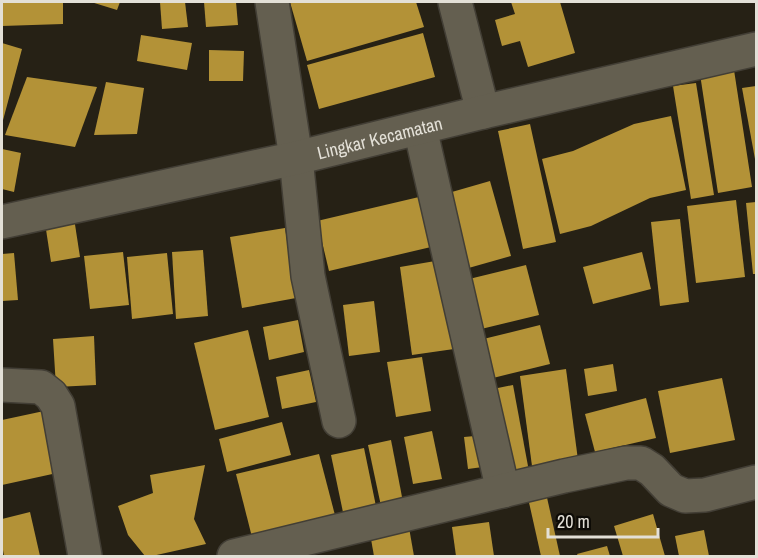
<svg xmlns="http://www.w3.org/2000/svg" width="758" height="558" viewBox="0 0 758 558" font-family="'Archivo Narrow',sans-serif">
  <rect width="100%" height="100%" fill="#262115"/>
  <g fill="#b39237">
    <path d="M2,2h61v22l-61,2z"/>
    <path d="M91,2h29l-3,8z"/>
    <path d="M160,2h25l3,25 -26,2z"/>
    <path d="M204,2h32l2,23 -32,2z"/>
    <path d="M290,2h126l8,25 -117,34z"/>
    <path d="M511,2h49l15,51 -47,14 -8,-26 -18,5 -7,-26 20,-6z"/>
    <path d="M423,33l12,44 -116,32 -12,-44z"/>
    <path d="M141,35l51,8 -5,27 -50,-9z"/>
    <path d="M2,43l20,6 -20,75z"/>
    <path d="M209,50l35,1 -1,30h-34z"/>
    <path d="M734,70l18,117 -34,6 -18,-119z"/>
    <path d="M27,77l70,10 -22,60 -70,-12z"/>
    <path d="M106,82l38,6 -7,46 -43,1z"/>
    <path d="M696,83l18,112 -23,4 -18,-113z"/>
    <path d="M756,86v73h-1l-13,-71z"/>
    <path d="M671,116l15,74 -36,8 -59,28 -31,8 -18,-75 31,-8 61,-27z"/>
    <path d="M530,124l26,118 -33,7 -25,-118z"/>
    <path d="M2,149l19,4 -7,39 -12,-3z"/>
    <path d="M490,181l21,75 -53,15 -20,-75z"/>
    <path d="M419,197l12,50 -102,24 -12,-50z"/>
    <path d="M736,200l9,77 -49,6 -9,-77z"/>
    <path d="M756,202v72h-3l-7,-71z"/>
    <path d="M74,218l6,39 -29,5 -6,-39z"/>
    <path d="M680,219l9,83 -29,4 -9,-84z"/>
    <path d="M285,228l11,70 -54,10 -12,-71z"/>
    <path d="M203,250l5,66 -32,3 -4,-67z"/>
    <path d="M123,252l6,53 -39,4 -6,-53z"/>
    <path d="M642,252l9,37 -58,15 -10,-37z"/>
    <path d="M14,253l4,47 -16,1v-47z"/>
    <path d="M167,253l6,61 -41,5 -5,-62z"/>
    <path d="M447,259l14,89 -49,7 -12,-88z"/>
    <path d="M526,265l13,50 -62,15 -12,-50z"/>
    <path d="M374,301l6,51 -31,4 -6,-51z"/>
    <path d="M298,320l6,32 -35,8 -6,-33z"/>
    <path d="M540,325l10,39 -69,17 -10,-39z"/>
    <path d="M248,330l21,87 -54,13 -21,-87z"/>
    <path d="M94,336l2,49 -40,2 -3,-48z"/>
    <path d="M422,357l9,54 -35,6 -9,-55z"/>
    <path d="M613,364l4,27 -29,5 -4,-27z"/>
    <path d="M566,369l12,91 -46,6 -12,-90z"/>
    <path d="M309,370l7,32 -34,7 -6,-32z"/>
    <path d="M722,378l13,62 -65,13 -12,-62z"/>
    <path d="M513,385l17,92 -26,5 -16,-92z"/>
    <path d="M646,398l10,40 -61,14 -10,-38z"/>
    <path d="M44,411l13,62 -55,12v-65z"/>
    <path d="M282,422l9,33 -64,17 -8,-33z"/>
    <path d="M432,431l10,48 -29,5 -9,-47z"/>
    <path d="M486,435l4,31 -22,3 -4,-32z"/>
    <path d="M391,440l12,62 -22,4 -13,-61z"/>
    <path d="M364,448l13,63 -33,6 -13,-62z"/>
    <path d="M319,454l17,65 -83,22 -17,-67z"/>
    <path d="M205,465l-11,54 12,25 -54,12h-7l-17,-21 -10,-29 35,-13 -3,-18z"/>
    <path d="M546,493l14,63h-19l-13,-58z"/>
    <path d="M30,512l10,44h-36l-2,-12v-25z"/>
    <path d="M653,514l12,42h-42l-9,-30z"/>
    <path d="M408,522l6,34h-40l-5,-28z"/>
    <path d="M489,522l5,34h-38l-4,-29z"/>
    <path d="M704,530l5,26h-30l-4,-20z"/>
    <path d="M607,546l3,10h-32l-1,-2z"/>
  </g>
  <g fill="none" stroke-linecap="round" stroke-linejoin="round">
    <g stroke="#423e35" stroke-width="36">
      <g id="minor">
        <path d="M272,2l24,156 12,118 31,145"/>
        <path d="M455,2l28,110"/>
        <path d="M420,128l83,363"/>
        <path id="s1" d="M2,222l294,-64 187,-46 273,-63"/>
        <path d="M2,385l39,2 10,8 7,11 27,150"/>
        <path d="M234,556l330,-80 62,-13h15l11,7 19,20 14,6 20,-1 51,-13"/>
      </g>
    </g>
    <use href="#minor" stroke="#645f50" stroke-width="33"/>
  </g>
  <g text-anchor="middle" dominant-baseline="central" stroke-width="6" stroke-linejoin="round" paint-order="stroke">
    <g font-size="18" fill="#e3e0d7" stroke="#0d0b06">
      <text stroke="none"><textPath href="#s1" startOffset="387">Lingkar Kecamatan</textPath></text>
    </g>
  </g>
  <rect width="758" height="558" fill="none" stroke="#e3e0d7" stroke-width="6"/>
  <path d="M548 528v9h110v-9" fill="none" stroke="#e3e0d7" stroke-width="3"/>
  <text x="557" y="528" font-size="18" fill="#e3e0d7" stroke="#0d0b06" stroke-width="4.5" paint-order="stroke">20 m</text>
</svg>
